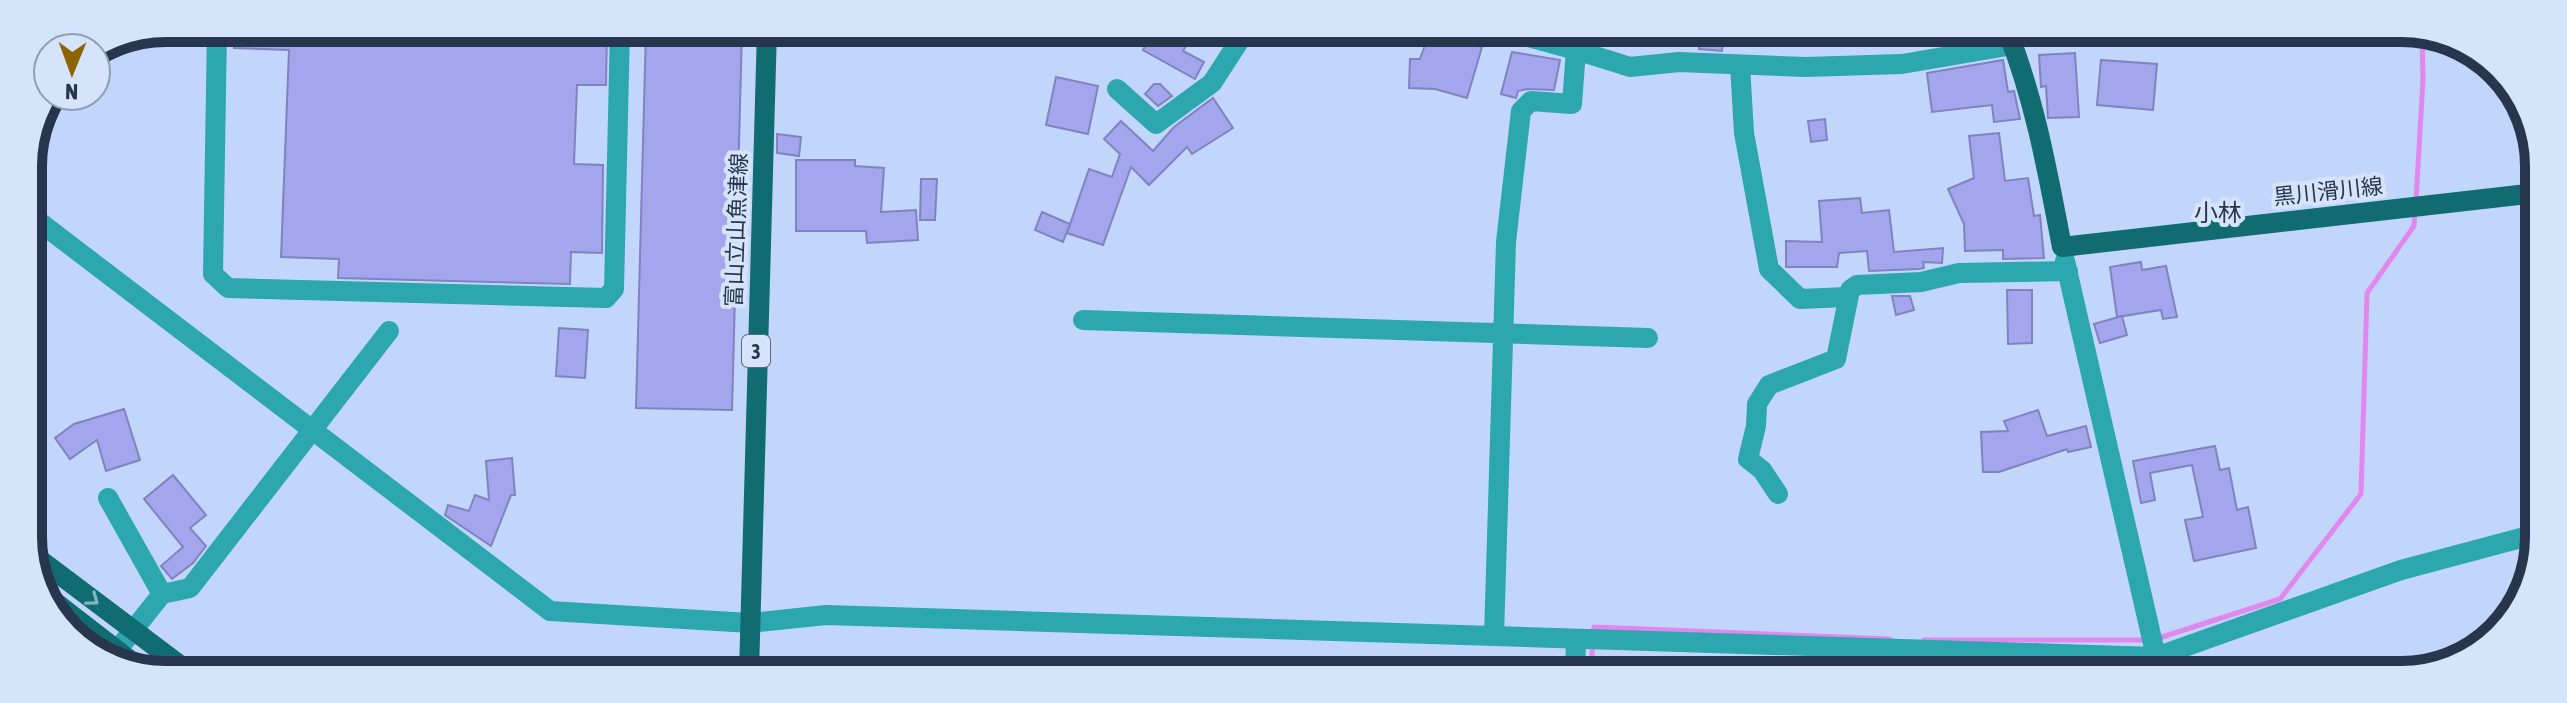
<svg xmlns="http://www.w3.org/2000/svg" width="2567" height="703" viewBox="0 0 2567 703" font-family="'Asap Condensed','Noto Sans JP',sans-serif">
  <rect width="100%" height="100%" fill="#c1d6fa"/>
  <g fill="none" stroke-linecap="round" stroke-linejoin="round">
    <g stroke="#e188f0" stroke-width="5">
      <path d="M2416,200l7,-120 -1,-49"/>
      <path d="M1593,633l1,-6 296,12"/>
      <path d="M2156,639l124,-40 81,-105 6,-201 47,-67 1,-16"/>
      <path d="M1924,640h222"/>
      <path d="M1590,674l3,-31"/>
    </g>
  </g>
  <g fill="#a3a6ed" stroke="#8083bf" stroke-width="2">
    <path d="M235,28l372,1 -1,56h-29l-3,79 29,1 -1,88 -31,-1 -1,32 -232,-6 1,-19 -58,-2 8,-207 -55,-2z"/>
    <path d="M646,29h96l-10,381 -96,-2z"/>
    <path d="M1168,29h28l-13,22 21,11 -9,17 -52,-29 7,-13 10,5z"/>
    <path d="M1452,30h28l-2,16 4,1 -15,51 -32,-9 -26,-1 1,-29h10l9,-25 20,6z"/>
    <path d="M1700,30h24l-2,21 -23,-2z"/>
    <path d="M1512,52l48,8 -6,30 -27,-1 -9,2 -2,7 -15,-4z"/>
    <path d="M2075,53l4,64 -31,1 -2,-32 -5,1 -2,-32z"/>
    <path d="M2003,60l5,32 6,-1 6,28 -26,3 -2,-17 -60,7 -5,-39z"/>
    <path d="M2101,60l56,4 -4,46 -56,-5z"/>
    <path d="M1056,77l42,9 -10,48 -42,-9z"/>
    <path d="M1154,84h6l12,12 -14,10 -13,-12z"/>
    <path d="M1213,98l20,30 -41,26 -5,-7 -38,38 -18,-18 -28,78 -36,-12 22,-64 23,8 8,-23 -16,-15 17,-18 32,30 21,-24z"/>
    <path d="M1825,119l2,21 -16,2 -3,-21z"/>
    <path d="M1999,133l6,48 23,-3 6,38 6,-1 4,43 -41,1v-9l-38,1 -1,-27 -16,-35 26,-11 -5,-42z"/>
    <path d="M777,134l24,3 -2,19 -22,-3z"/>
    <path d="M796,160h59v6l29,2 -3,44 35,-2 2,30 -51,3 -1,-12h-70z"/>
    <path d="M921,179h16l-2,41h-15z"/>
    <path d="M1860,198l2,15 27,-3 5,42 49,-4 -1,15 -19,-1 1,6 -5,1 -50,2 -2,-20 -28,2 -2,14h-51v-26l36,1 -3,-41z"/>
    <path d="M1042,212l28,12 -7,18 -28,-12z"/>
    <path d="M2141,262l1,8 24,-4 11,51 -14,2 -2,-9 -44,7 -7,-50z"/>
    <path d="M2007,290h25v53l-24,1z"/>
    <path d="M1892,296h18l4,14 -18,5z"/>
    <path d="M2122,316l5,19 -27,8 -6,-19z"/>
    <path d="M559,328l29,2 -3,48 -29,-2z"/>
    <path d="M124,409l16,51 -34,11 -9,-31 -27,19 -15,-21 19,-14z"/>
    <path d="M2038,410l9,26 39,-10 5,21 -23,5 -1,-3 -68,23h-16l-2,-40 27,-1 -4,-10z"/>
    <path d="M2215,446l5,24 9,-2 8,42 11,-3 8,41 -62,13 -9,-41 18,-3 -11,-52 -42,8 5,27 -14,3 -8,-42z"/>
    <path d="M512,458l3,37h-4l-20,51 -46,-31 3,-10 21,6 6,-16 14,5 -3,-39z"/>
    <path d="M173,475l33,40 -16,13 16,18 -13,17 -21,16 -11,-13 22,-19 -39,-48z"/>
  </g>
  <g fill="none" stroke-linecap="round" stroke-linejoin="round">
    <g stroke="#2ca7af" stroke-width="20">
      <path d="M217,28l-4,246 15,14 378,10 8,-9 6,-260"/>
      <path d="M1576,50l54,17 49,-5 127,5 96,-3 111,-19"/>
      <path d="M1740,65l4,68 25,136 31,30 47,-2"/>
      <path d="M1117,89l39,35 56,-41 35,-54"/>
      <path d="M29,214l521,397 200,12 76,-8 1330,42 245,-87 135,-36"/>
      <path d="M2065,261l95,413"/>
      <path d="M1083,320l565,18"/>
      <path d="M1778,494l-16,-24 -14,-11 8,-33 1,-22 12,-19 67,-26 14,-69 7,-5 64,-3 38,-9 109,-2"/>
      <path d="M108,498l54,96"/>
      <path d="M1494,636l12,-394 15,-131 10,-10 41,3 4,-54 -74,-20"/>
      <path d="M111,658l51,-64 28,-6 199,-257"/>
      <path d="M1575,674l1,-34"/>
    </g>
    <g stroke="#116c72" stroke-width="20">
      <path d="M2007,30c28,70 41,144 55,217l474,-54"/>
      <path d="M31,553l158,119"/>
      <path d="M47,596l98,76"/>
      <path d="M749,673l18,-644"/>
    </g>
  </g>
  <defs><path id="oneway-chevron" d="M-2-3.5L2.5 0L-2 3.5" fill="none" stroke-width="1.6" stroke-linecap="round" stroke-linejoin="round" transform="scale(2)"/></defs>
  <use stroke="#87b3c4" href="#oneway-chevron" transform="translate(93 600) rotate(37)"/>
  <g text-anchor="middle" dominant-baseline="central" stroke-width="8" stroke-linejoin="round" paint-order="stroke">
    <rect fill="#d5e3fb" stroke="#5c6a81" stroke-width="2" x="742" y="335" width="28" height="32" rx="6"/>
    <g font-size="20" font-weight="bold" fill="#28364d">
      <text x="756" y="351">3</text>
    </g>
    <g font-size="22" fill="#28364d" stroke="#d5e3fb">
      <text transform="translate(2328 191) rotate(-6)">黒川滑川線</text>
      <text transform="translate(736 230) rotate(-88)">富山立山魚津線</text>
    </g>
    <g font-size="24" fill="#28364d" stroke="#d5e3fb">
      <text x="2218" y="212">小林</text>
    </g>
  </g>
  <path d="M0 0H2567V703H0ZM166 42H2401A124 124 0 0 1 2525 166V537A124 124 0 0 1 2401 661H166A124 124 0 0 1 42 537V166A124 124 0 0 1 166 42Z" fill="#d5e3fb" fill-rule="evenodd"/>
  <path fill="none" stroke="#28364d" stroke-width="10" d="M166 42H2401A124 124 0 0 1 2525 166V537A124 124 0 0 1 2401 661H166A124 124 0 0 1 42 537V166A124 124 0 0 1 166 42Z"/>
  <g transform="translate(72 72) rotate(181)"><circle r="38" fill="#d5e3fb" stroke="#909eb5" stroke-width="2"/>
  <path d="M0-6L14 30L0 20L-14 30Z" fill="#8b6403"/>
  <text y="-12" font-size="22" font-weight="bold" text-anchor="middle" fill="#28364d">N</text>
  </g>
</svg>
